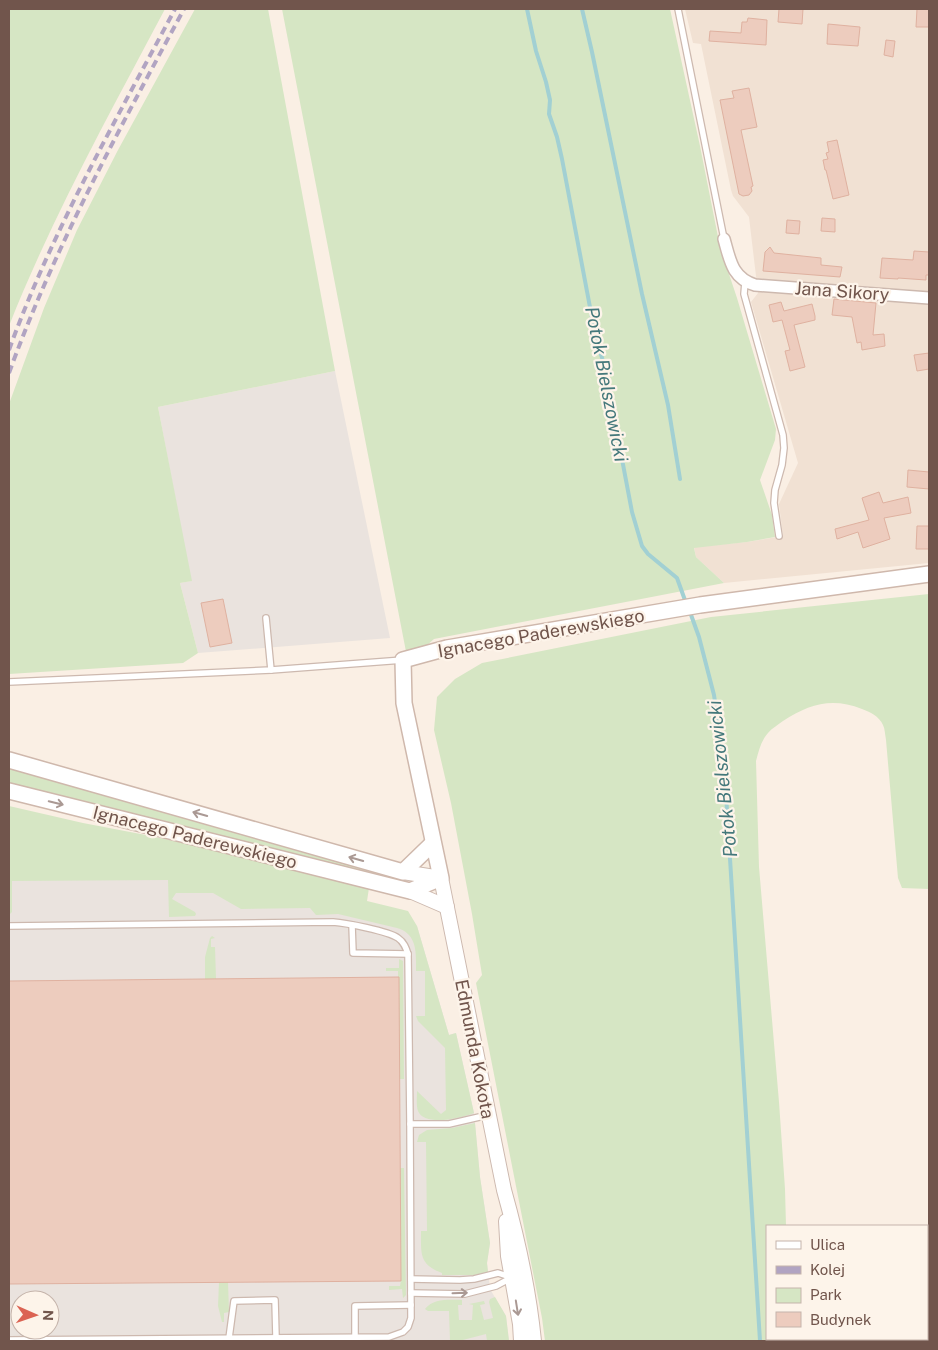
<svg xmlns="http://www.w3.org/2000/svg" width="938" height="1350" viewBox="0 0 938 1350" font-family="'Public Sans',sans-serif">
  <rect width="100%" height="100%" fill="#faefe4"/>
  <path fill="#f1e1d3" d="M685,9h244v554l-205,20 -28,-26 -2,-10 53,-5 36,-6 -4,-32 19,-41 -47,-161 7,-9 -9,-76 -16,-21 -2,-6 -30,-146 -8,-1z"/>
  <g fill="#eae3de" fill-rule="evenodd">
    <path d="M335,371l55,267 -192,15 -18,-70 11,-2 -33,-174z"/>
    <path d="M9,845l408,81 32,109 7,-2 18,80 6,64 10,66 -3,20 3,26 16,27 3,25h-500zM20,1300h30v30h-30z"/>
  </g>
  <g fill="#d6e6c4">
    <path d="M9,9h156c-55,104 -113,208 -156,317z"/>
    <path d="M195,9h73l67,362 -177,36 34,174 -12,2 18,70 -15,10 -174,11v-270l35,-96 33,-78 41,-80z"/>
    <path d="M282,9h388l30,137 20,101 17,51 39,131 -1,11 -15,40 12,35 3,22 -28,5 -53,6 2,9 28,26 -290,56 -26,23z"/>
    <path d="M929,594v295l-27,-1 -4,-10 -12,-138c-1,-5 -1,-11 -3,-15 -4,-9 -13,-13 -21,-16 -30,-12 -53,-5 -79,12 -5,4 -11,7 -15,12 -7,8 -9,17 -12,28l3,106 20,235 6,87 1,37h-19v113h23v2h-245l-3,-23 -66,-335 6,-8 -10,-61 -21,-111 -17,-73 3,-33 18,-18 27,-16 229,-46z"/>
    <path d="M9,765l365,106 -1,4 -364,-91z"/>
    <path d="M9,806l74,17 68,13 55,12 163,40 -2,13 41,10 9,15 32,109 7,-2 18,80c-12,5 -50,14 -56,-2 -2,-6 -1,-14 -1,-20l24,23 5,-4 -1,-62 -27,-27 -2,-5h9v-45h-9c0,-17 2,-37 -19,-43l-59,-14 -22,1 -6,-7 -69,1 -28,-16h-37l-4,6 23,13 1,2 -1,2 -26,1 -1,-37 -156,1v31l-2,2v-8l-1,-1z"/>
    <path d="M212,936l3,2 -4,1v8h4l1,32h-11v-22l5,-19z"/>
    <path d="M399,959l4,2 1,118h-5l-1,-108h-12v-3h13z"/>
    <path d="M475,1123l5,54 10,66 -3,20 1,9 -14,3h-32v-2c-23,-9 -21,-19 -21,-42h6l-1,-89h-9l2,-7 8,-5 25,-2z"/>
    <path d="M400,1168h4l2,127 -3,3 -1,-9 -13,1v-4h11l1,-6z"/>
    <path d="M219,1282h9l1,30 -5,1v9h-2l-4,-16z"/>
    <path d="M495,1297l11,19 3,25h-22l-1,-7 -27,7h-9l-1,-30h-21l-3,-2c9,-11 24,-9 37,-9v5h-4l1,15h13l1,-15 -4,-1 15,-3 1,3 -5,1 4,15 9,-2 -4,-16 1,-3z"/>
  </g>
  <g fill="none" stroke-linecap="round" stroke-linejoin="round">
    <g stroke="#a2d0d3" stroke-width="4">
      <path d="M527,9l9,42 10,31 4,18 -1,14 8,23 5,22 34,180 8,25 28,148 10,34 6,8 29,24 9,25"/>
      <path d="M582,9l10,43 50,242 26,111 12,74"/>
      <path d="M690,612l9,25 15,58 10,67 36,579"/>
    </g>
  </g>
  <g fill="#edccbe" stroke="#dfb1a0">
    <path d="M779,9h24l-1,15 -24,-2z"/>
    <path d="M917,9h12v18h-13z"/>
    <path d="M748,18l19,2 -1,25 -57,-4 1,-10 31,2 1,-11h5z"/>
    <path d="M828,24l32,3 -2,19 -31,-2z"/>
    <path d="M886,40l9,1 -2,16 -9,-2z"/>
    <path d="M749,88l8,39 -16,3 12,56 -2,1 1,4 -3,4 -6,1 -4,-2 -1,-5 -18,-89 14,-2 -2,-7z"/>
    <path d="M837,140l12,55 -16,4 -7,-29h-1l-2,-10 5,-1 -2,-6 3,-1 -2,-10z"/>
    <path d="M822,218l13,1v13l-14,-1z"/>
    <path d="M787,220l13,1 -1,13 -13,-1z"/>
    <path d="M770,247l4,6 47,5v7l21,2 -2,10 -77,-6 2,-19z"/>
    <path d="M914,251l15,1v23h-3v5l-28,-2v1l-18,-1 2,-20 31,2z"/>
    <path d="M834,299l42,4 -3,32 11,-1 1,12 -23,4 -1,-8 -4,1 -5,-26 -20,-2z"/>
    <path d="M781,302l3,9 28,-7 3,12v4l-21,5 11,42 -15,4 -5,-20 5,-1 -8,-30 -9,2 -4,-17z"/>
    <path d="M929,353v16l-12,2 -3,-16z"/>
    <path d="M908,470l21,2v17l-22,-2z"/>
    <path d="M879,492l4,11 25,-6 3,16 -27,5 6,21 -27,9 -5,-16 -21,7 -2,-10 34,-9 -7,-22z"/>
    <path d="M917,526h12v23h-13z"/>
    <path d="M223,599l9,44 -22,4 -9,-44z"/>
    <path d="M399,977l2,304 -392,3v-303z"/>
  </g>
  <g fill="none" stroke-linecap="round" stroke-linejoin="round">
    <g stroke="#cdb9af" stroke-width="8">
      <g id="service">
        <path d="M678,9l46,230"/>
        <path d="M745,282l-1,12 39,141 1,13 -2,17 -7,25 -1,13 5,33"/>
        <path d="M266,618l5,52"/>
        <path d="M9,682l262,-12 132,-10"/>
        <path d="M352,925l1,28 55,1"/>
        <path d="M9,926l324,-4c13,1 55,9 65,16 6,4 8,10 10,16l2,170"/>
        <path d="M411,1279l49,1 14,-1 24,-6 12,4"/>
        <path d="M411,1293l54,1 31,-8 15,-8"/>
        <path d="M229,1338l5,-37 41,-1 1,37"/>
        <path d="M355,1338v-32l56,-1"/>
        <path d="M9,1340l380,-3 14,-5 5,-5 3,-9 -1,-194h39l39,-9"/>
      </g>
    </g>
    <g stroke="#cdb9af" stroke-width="14">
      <path id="minor" d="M724,239c6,21 8,39 31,46l174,13"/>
    </g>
    <g stroke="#cdb9af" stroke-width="16">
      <g id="tertiary">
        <path d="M403,872l38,6 63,312c14,50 25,100 30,151"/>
        <path d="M410,891l37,16"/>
        <path d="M506,1221l2,35 12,68 1,17"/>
      </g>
    </g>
    <g stroke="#cfb8ac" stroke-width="18">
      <g id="secondary">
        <path d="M9,760l394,112 30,-29"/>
        <path d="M9,791l401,100 31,-13 -37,-175 -1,-43 44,-12 253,-43 229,-31"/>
      </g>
    </g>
    <use href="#service" stroke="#fff" stroke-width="5.5"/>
    <use href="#minor" stroke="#fff" stroke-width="11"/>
    <use href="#tertiary" stroke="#fff" stroke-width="14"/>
    <use href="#secondary" stroke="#fff" stroke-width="15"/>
    <g stroke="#b1a4c2" stroke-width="4" stroke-dasharray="8 5" stroke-linecap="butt">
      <path d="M9,350c43,-119 107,-230 166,-341"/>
      <path d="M9,373c46,-127 111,-245 175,-364"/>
    </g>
  </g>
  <defs><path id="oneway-shaft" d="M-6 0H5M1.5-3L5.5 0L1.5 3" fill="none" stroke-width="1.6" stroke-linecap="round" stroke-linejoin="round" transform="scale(1.25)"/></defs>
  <g stroke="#aa9994">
    <use href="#oneway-shaft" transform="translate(56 803) rotate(14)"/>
    <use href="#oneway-shaft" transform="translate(200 814) rotate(-164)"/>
    <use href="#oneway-shaft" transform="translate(356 859) rotate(-164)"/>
    <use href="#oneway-shaft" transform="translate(460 1293) rotate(-2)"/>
    <use href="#oneway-shaft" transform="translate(517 1308) rotate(81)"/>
  </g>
  <g text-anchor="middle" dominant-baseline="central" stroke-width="4.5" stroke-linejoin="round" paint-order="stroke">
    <g font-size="18" fill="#71554c" stroke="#fdf4ea">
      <text transform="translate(842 291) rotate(4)">Jana Sikory</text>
      <text transform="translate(541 633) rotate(-10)">Ignacego Paderewskiego</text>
      <text transform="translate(195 837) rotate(14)">Ignacego Paderewskiego</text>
      <text transform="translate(475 1049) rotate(79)">Edmunda Kokota</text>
    </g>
    <g font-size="19" font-style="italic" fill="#44787b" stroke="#fdf4ea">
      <text transform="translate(607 384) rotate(79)">Potok Bielszowicki</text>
      <text transform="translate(722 779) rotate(-96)">Potok Bielszowicki</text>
    </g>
  </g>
  <rect width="938" height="1350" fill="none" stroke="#71554c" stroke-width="20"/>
  <rect x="766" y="1225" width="162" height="115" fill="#fdf4ea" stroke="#c5b4ab"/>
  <rect x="776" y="1241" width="25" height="8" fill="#ffffff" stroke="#c5b4ab"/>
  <text x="810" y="1250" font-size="15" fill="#71554c">Ulica</text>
  <rect x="776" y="1266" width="25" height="8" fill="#b1a4c2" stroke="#c5b4ab"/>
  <text x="810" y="1275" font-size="15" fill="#71554c">Kolej</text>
  <rect x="776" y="1288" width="25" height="15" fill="#d6e6c4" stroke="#c5b4ab"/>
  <text x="810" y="1300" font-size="15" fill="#71554c">Park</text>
  <rect x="776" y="1312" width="25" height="15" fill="#edccbe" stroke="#c5b4ab"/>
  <text x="810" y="1325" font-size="15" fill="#71554c">Budynek</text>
  <g transform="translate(35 1315) rotate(92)"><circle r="24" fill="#fdf4ea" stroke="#c5b4ab"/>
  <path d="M0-4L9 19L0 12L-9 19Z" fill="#db6353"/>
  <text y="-8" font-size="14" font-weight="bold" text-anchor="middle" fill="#71554c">N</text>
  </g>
</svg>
